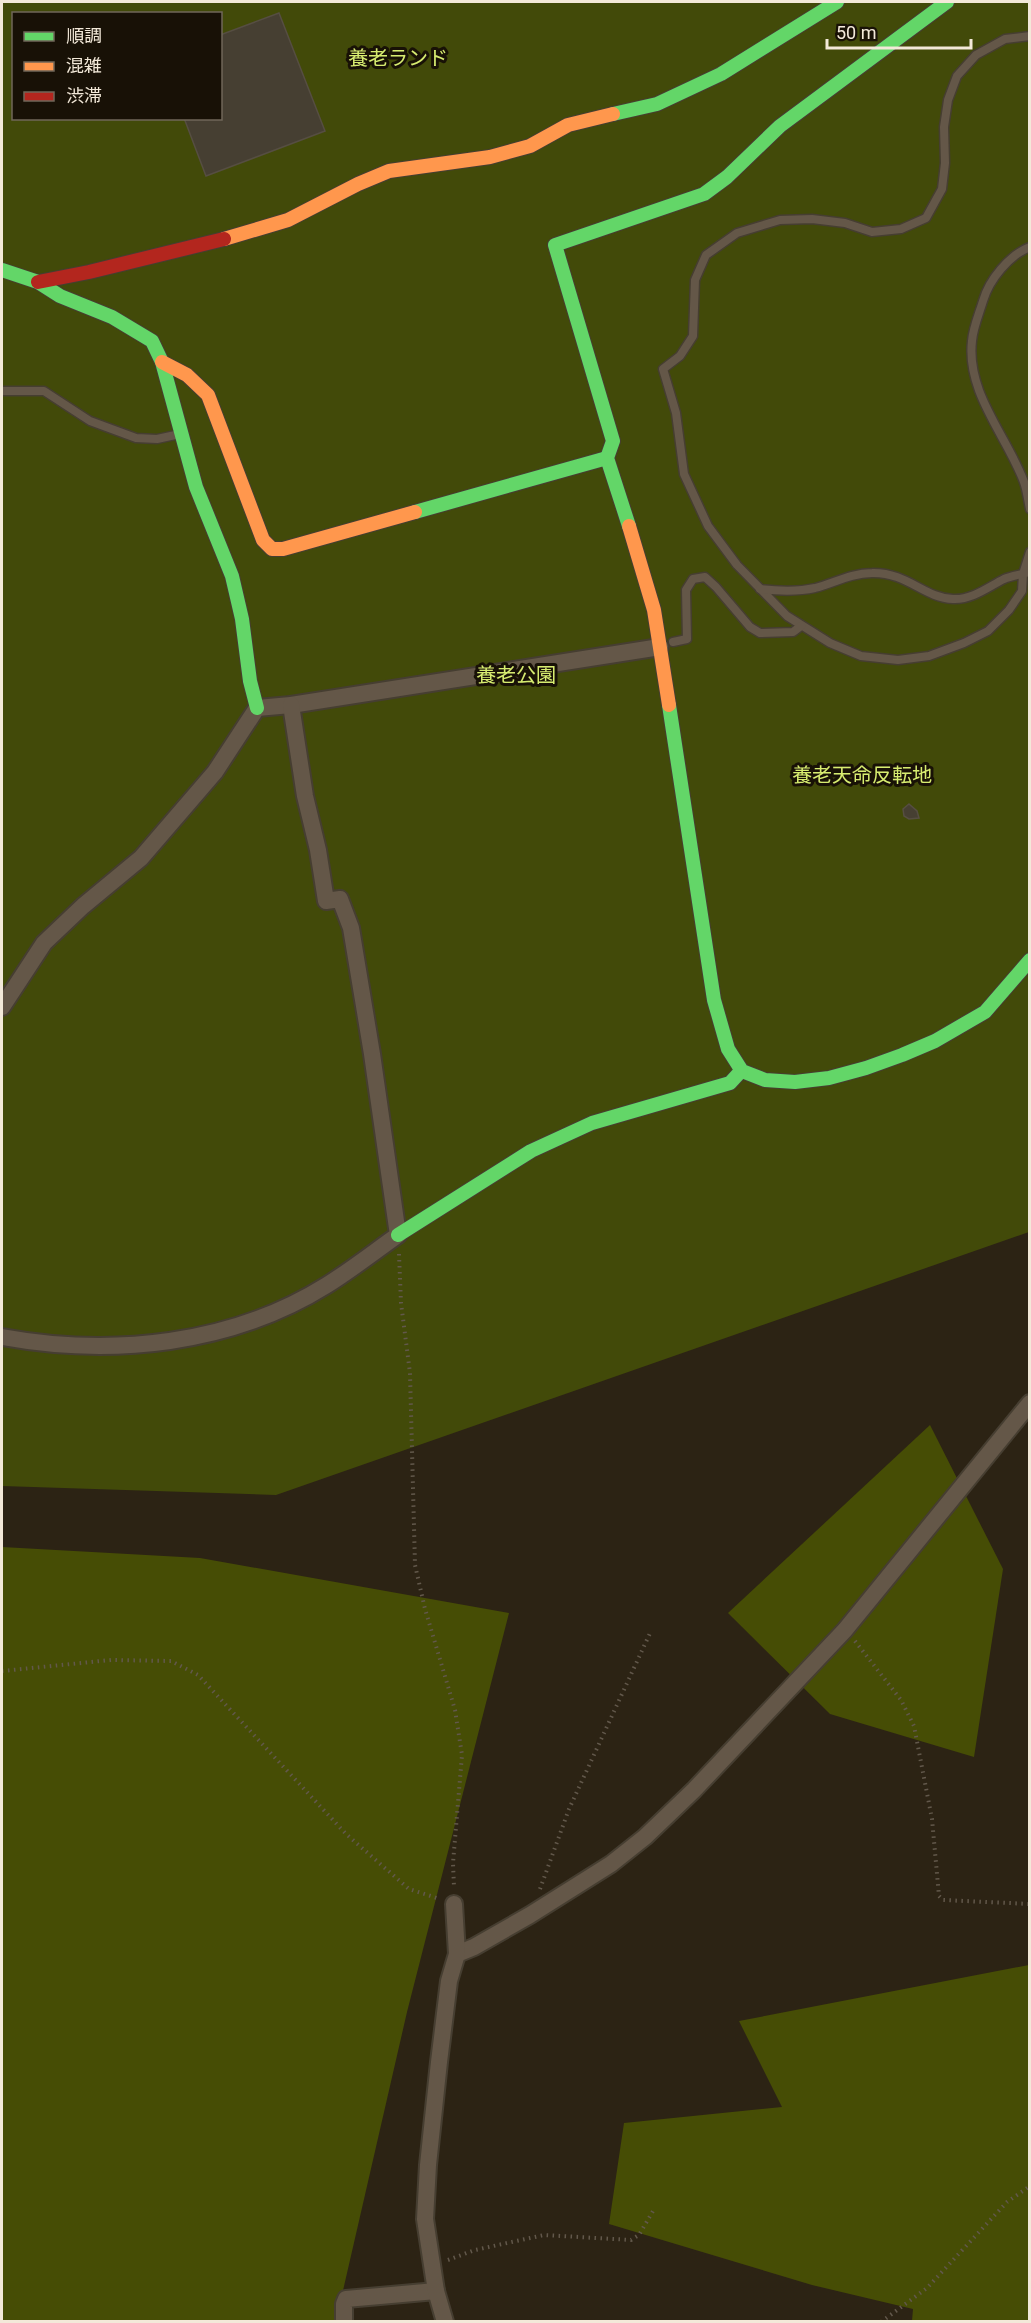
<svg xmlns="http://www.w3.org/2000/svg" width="1031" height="2323" viewBox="0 0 1031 2323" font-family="Roboto,'Noto Sans JP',sans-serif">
  <rect width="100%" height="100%" fill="#2c2314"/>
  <path fill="#424a09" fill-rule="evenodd" d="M2,2h1027v1230l-753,263 -274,-9zM14,14h206v104h-206z"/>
  <g fill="#464d05">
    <path d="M930,1425l73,144 -29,188 -144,-43 -102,-101z"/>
    <path d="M2,1547l198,11 309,55 -102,399 -71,309h-334z"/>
    <path d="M1029,1965v356h-117l1,-12 -101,-24 -203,-61 15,-101 158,-16 -43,-86z"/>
  </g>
  <g fill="#463f32" stroke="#564e42" stroke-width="1.5">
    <path d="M279,13l46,118 -119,45 -22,-58h36v-83z"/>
    <path d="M909,804l8,7 2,7 -10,1 -5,-3 -1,-7z"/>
  </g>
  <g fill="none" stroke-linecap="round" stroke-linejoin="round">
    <g stroke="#463e31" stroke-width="11">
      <g id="lane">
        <path d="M1030,36l-25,3 -29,16 -19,21 -9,24 -4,27 1,36 -3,26 -16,29 -25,11 -29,3 -27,-9 -33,-4 -32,1 -43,13 -31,22 -11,25 -2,56 -13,20 -17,13 13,44 8,61 24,52 29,39 50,51 43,27 31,13 37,4 31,-4 35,-13 24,-12 21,-21 13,-19 1,-17 7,-22"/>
        <path d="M1030,247c-21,8 -41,33 -47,54 -4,13 -10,27 -11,40 -6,52 35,95 52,141 3,8 4,18 6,27"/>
        <path d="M2,391h42l46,30 46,17 21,1 23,-5"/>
        <path d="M760,589c18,2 37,3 55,-1 19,-5 36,-15 57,-15 35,-1 52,25 81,26 19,1 35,-12 51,-20 7,-3 15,-4 22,-6"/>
        <path d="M673,642l14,-3 -1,-49 7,-11 12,-2 11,10 34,40 10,6 33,-1 8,-6"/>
      </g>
    </g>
    <g stroke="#463e31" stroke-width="20">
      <g id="street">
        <path d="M2,1007l42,-64 39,-37 58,-48 74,-86 42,-64 34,-3 369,-58"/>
        <path d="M2,1337c110,20 229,8 325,-52 24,-15 47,-33 71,-50l-26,-181 -21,-126 -11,-29 -14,2 -8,-51 -13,-54 -14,-91"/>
        <path d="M457,1954l17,-7 56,-32 81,-51 34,-27 49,-47 151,-160 185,-227"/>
        <path d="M344,2322v-18l2,-5 90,-8"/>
        <path d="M445,2322l-9,-31 -11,-72 3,-54 11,-103 10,-81 8,-27 -3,-50"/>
      </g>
    </g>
    <g stroke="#463e31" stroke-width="16">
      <g id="fast">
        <path d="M613,114l44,-10 64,-30 116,-72"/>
        <path d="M2,270l36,12 22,14 52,21 40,24 10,21 34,125 36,89 10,43 8,62 7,27"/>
        <path d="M415,512l192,-54"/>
        <path d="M629,526l-22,-68 6,-17 -58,-196 149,-51 23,-17 53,-51 167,-124"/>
        <path d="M669,705l45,295 14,49 14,22 23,9 30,2 34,-4 37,-10 36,-13 33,-14 50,-29 45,-52"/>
        <path d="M398,1235l133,-84 61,-28 138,-40 11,-12"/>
      </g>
    </g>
    <g stroke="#463e31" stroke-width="16">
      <g id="slow">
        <path d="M224,239l64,-19 70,-36 31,-13 101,-14 40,-11 38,-21 45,-11"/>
        <path d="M162,362l25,13 21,20 55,145 9,9h11l132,-37"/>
        <path d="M629,526l25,84 15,95"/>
      </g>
    </g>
    <g stroke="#463e31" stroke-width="16">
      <path id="jam" d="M38,282l51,-10 135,-33"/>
    </g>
    <g stroke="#62584b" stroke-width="4" stroke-dasharray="1.5 4.5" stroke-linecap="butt">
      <path d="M399,1254l2,49 9,70 5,192 10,44 30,101 7,45 -9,108 1,24"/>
      <path d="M855,1641l46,59 13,26 18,93 7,77 4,4 87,4"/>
      <path d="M2,1671l109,-11 60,1 27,14 148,159 63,55 31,10"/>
      <path d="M540,1889l29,-80 82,-178"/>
      <path d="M448,2260l27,-10 69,-15 87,5 8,-5 14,-24"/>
      <path d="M881,2322l46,-34 80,-86 23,-16"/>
    </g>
    <use href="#lane" stroke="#645748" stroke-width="8"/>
    <use href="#street" stroke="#645748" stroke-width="16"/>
    <use href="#fast" stroke="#63d668" stroke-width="14"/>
    <use href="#slow" stroke="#ff974d" stroke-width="14"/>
    <use href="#jam" stroke="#b3261e" stroke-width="14"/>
  </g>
  <g text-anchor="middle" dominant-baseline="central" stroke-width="6" stroke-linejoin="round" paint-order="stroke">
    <g font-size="20" fill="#d7ec70" stroke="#181106">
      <text x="398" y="58">養老ランド</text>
      <text x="516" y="675">養老公園</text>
      <text x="862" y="775">養老天命反転地</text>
    </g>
  </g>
  <rect width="1031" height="2323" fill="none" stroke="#f3e9d9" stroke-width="6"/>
  <rect x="12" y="12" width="210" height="108" fill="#181106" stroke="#70675a" stroke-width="1.5"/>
  <rect x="24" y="32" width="30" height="9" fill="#63d668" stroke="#70675a" stroke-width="1.5"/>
  <text x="66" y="42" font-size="18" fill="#f3e9d9">順調</text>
  <rect x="24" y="62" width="30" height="9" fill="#ff974d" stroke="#70675a" stroke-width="1.5"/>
  <text x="66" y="72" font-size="18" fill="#f3e9d9">混雑</text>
  <rect x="24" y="92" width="30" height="9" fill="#b3261e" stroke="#70675a" stroke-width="1.5"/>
  <text x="66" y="102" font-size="18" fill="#f3e9d9">渋滞</text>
  <path d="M827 39v9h144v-9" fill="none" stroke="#f3e9d9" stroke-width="3"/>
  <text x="836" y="39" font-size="18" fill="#f3e9d9" stroke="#181106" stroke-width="4.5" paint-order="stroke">50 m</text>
</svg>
